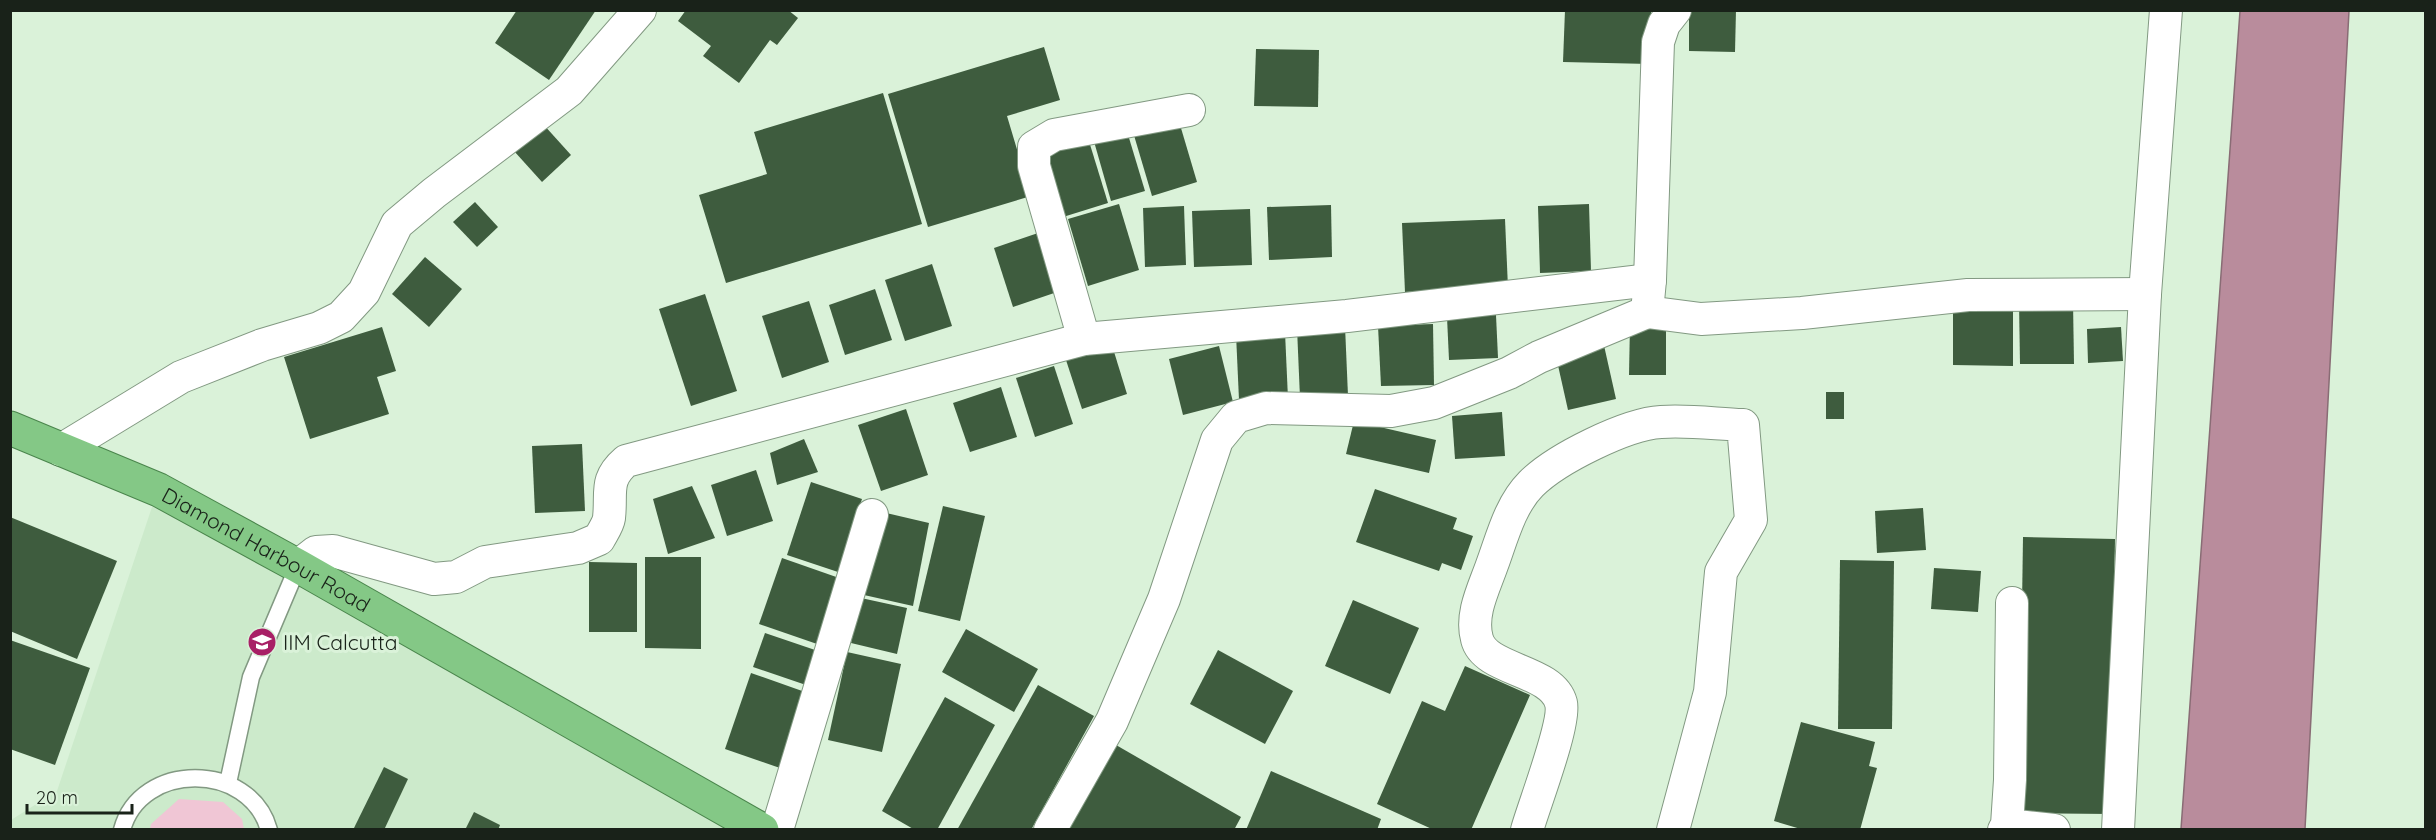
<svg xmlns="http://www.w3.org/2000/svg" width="2436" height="840" viewBox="0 0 2436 840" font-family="Quicksand,sans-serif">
  <rect width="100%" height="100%" fill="#daf2d9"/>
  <path fill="#cceacb" d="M157,492l588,338h-734v-10l46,-29z"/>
  <path fill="#f0c6d5" d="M179,799l44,3 19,17 2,10h-94l1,-5z"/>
  <path fill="#b98c9c" stroke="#896c75" stroke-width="1.5" d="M2240,11h109l-44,818h-124z"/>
  <g fill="#3e5c3e">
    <path d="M517,10h79l-47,70 -54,-37z"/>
    <path d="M686,10h102l10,8 -21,27 -7,-5 -31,43 -36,-27 8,-10 -33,-25z"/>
    <path d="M1565,10l86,2 -1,52 -87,-2z"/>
    <path d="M1689,10h47l-1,42 -46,-1z"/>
    <path d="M1044,47l16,53 -53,16 24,80 -103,31 -40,-133z"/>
    <path d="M1256,49l63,1 -1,57 -64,-1z"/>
    <path d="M883,93l39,131 -196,59 -27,-88 68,-21 -13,-42z"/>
    <path d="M1178,118l19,64 -45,14 -19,-64z"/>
    <path d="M543,124l28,31 -29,27 -28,-31z"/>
    <path d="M1126,128l19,63 -34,10 -18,-63z"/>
    <path d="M1088,138l20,65 -45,14 -20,-66z"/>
    <path d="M475,202l23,25 -21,20 -24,-25z"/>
    <path d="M1119,204l20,66 -51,16 -20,-67z"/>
    <path d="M1589,204l2,67 -51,2 -2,-67z"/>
    <path d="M1331,205l1,52 -63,3 -2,-53z"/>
    <path d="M1184,206l2,59 -41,2 -2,-59z"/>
    <path d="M1250,209l2,56 -58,2 -2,-56z"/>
    <path d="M1505,219l3,69 -103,4 -3,-69z"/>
    <path d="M1044,231l19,59 -50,17 -19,-59z"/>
    <path d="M425,257l37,32 -33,38 -37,-33z"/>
    <path d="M932,264l20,62 -47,15 -20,-61z"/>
    <path d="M875,289l17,51 -47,15 -16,-50z"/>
    <path d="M705,294l32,97 -46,15 -32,-97z"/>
    <path d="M809,301l20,61 -47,16 -20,-62z"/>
    <path d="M1953,302h60v64l-60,-1z"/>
    <path d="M2019,302h54l1,62h-54z"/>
    <path d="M1496,315l2,43 -49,2 -2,-43z"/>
    <path d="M1433,324l1,61 -53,1 -3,-60z"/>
    <path d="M1630,324h36v51h-37z"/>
    <path d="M1345,326l3,70 -48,2 -3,-70z"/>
    <path d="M382,327l14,44 -19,6 12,37 -79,25 -26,-82z"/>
    <path d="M2121,327l2,34 -35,2 -1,-34z"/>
    <path d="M1285,332l3,67 -49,1 -3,-66z"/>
    <path d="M1603,341l13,58 -48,11 -13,-58z"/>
    <path d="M1111,342l16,52 -45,15 -17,-52z"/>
    <path d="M1219,346l14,56 -50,13 -14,-56z"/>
    <path d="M1054,366l19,58 -38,13 -19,-59z"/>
    <path d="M1001,387l16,50 -47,15 -17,-49z"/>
    <rect x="1826" y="392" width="18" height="27"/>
    <path d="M906,409l22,66 -47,16 -23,-66z"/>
    <path d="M1502,412l3,44 -50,3 -3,-43z"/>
    <path d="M1354,421l82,19 -7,33 -83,-19z"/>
    <path d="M804,439l14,33 -41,13 -7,-32z"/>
    <path d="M582,444l3,67 -50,2 -3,-67z"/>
    <path d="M756,470l17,51 -46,15 -16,-51z"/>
    <path d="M811,482l51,17 -24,73 -51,-17z"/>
    <path d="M692,486l23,52 -47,16 -15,-55z"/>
    <path d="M1375,489l82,29 -4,11 20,7 -12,34 -19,-7 -3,8 -83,-29z"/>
    <path d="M943,506l42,10 -25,105 -42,-10z"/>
    <path d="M1923,508l3,42 -49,3 -2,-42z"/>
    <path d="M882,512l47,11 -16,83 -49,-11z"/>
    <path d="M10,517l107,44 -40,98 -67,-28z"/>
    <path d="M2023,537l92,2 -5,275 -91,-1z"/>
    <path d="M645,557h56v92l-56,-1z"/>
    <path d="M782,558l60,21 -22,66 -61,-21z"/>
    <path d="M1840,560l54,1 -2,168h-54z"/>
    <path d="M589,562l48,1v69h-48z"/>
    <path d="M1934,568l47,3 -3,41 -47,-3z"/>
    <path d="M861,598l46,10 -10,46 -46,-11z"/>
    <path d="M1353,600l66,28 -29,66 -65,-28z"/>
    <path d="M966,629l72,40 -24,43 -72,-40z"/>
    <path d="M765,633l53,18 -12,34 -53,-18z"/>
    <path d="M10,640l80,28 -35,97 -45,-16z"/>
    <path d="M1218,650l75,41 -28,53 -75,-40z"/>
    <path d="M847,652l54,12 -19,88 -54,-12z"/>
    <path d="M1465,666l65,29 -59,135h-37l-57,-26 45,-103 23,10z"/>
    <path d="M751,673l54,19 -25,76 -55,-19z"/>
    <path d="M1038,685l56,31 -63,114h-74z"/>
    <path d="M945,697l50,28 -58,105h-22l-33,-19z"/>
    <path d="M1801,722l74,20 -6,24 8,2 -17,62h-56l-30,-9z"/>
    <path d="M1116,745l125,72 -7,13h-166z"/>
    <path d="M384,767l24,12 -24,51h-31z"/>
    <path d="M1271,771l110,48 -4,11h-131z"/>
    <path d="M474,812l26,13 -2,5h-33z"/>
  </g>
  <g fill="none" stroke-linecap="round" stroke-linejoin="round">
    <g stroke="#829982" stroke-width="19">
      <g id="service">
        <path d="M228,783l23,-106 47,-111"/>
        <path d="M122,830c18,-69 128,-69 147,0"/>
      </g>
    </g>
    <g stroke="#829982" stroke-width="34">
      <g id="minor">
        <path d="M1647,312l54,7 101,-6 166,-18 177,-1"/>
        <path d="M1084,339l-50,-173v-19l20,-12 135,-25"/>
        <path d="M61,450l120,-73 81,-32 57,-17 22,-11 23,-25 33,-68 37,-31 135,-102 71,-81"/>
        <path d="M298,566l18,-14 17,-1 101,28 22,-2 29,-15 93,-14 21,-9c3,-6 9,-14 10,-21 3,-26 -5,-38 17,-57l458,-122 263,-23 303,-36"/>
        <path d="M2007,825l47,5"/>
        <path d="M777,830l95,-315"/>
        <path d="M1050,830l62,-109 52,-122 53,-159 19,-23 30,-9 125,3 43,-8 75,-30 30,-16 108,-45 3,-32 8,-238 6,-18 11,-14"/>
        <path d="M1527,830c7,-25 39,-107 34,-127 -9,-34 -76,-32 -84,-64 -7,-25 7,-51 15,-74 10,-27 18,-60 39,-81 25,-25 95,-60 130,-62 27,-2 55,2 82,3l8,95 -30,52 -11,120 -37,138"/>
        <path d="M2004,830l3,-5 3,-45 2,-177"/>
        <path d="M2118,830l27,-536 21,-284"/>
      </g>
    </g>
    <g stroke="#4a854c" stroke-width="35">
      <g id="trunk">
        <path id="s1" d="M10,428l149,62 139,76 464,264"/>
      </g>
    </g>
    <use href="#service" stroke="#fff" stroke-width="16"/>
    <use href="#minor" stroke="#fff" stroke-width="32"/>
    <use href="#trunk" stroke="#84c886" stroke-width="33"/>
  </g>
  <defs>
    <g id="university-disc" transform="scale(1.5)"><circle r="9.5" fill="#a82066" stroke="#daf2d9"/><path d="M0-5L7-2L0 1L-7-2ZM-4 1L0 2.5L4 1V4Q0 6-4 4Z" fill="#fff"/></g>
  </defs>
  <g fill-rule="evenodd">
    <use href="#university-disc" x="262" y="642"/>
  </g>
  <g text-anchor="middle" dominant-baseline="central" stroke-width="6" stroke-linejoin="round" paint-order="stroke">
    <g font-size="21" fill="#192219" stroke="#daf2d9">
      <text stroke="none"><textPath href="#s1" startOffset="284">Diamond Harbour Road</textPath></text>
    </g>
    <g font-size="21" fill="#192219" stroke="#daf2d9" text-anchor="start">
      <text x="283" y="642">IIM Calcutta</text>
    </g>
  </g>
  <rect width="2436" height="840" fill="none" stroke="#192219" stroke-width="24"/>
  <path d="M27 804v9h105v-9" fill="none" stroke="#192219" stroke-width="3"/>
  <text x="36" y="804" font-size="18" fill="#192219" stroke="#daf2d9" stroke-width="4.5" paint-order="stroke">20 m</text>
</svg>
